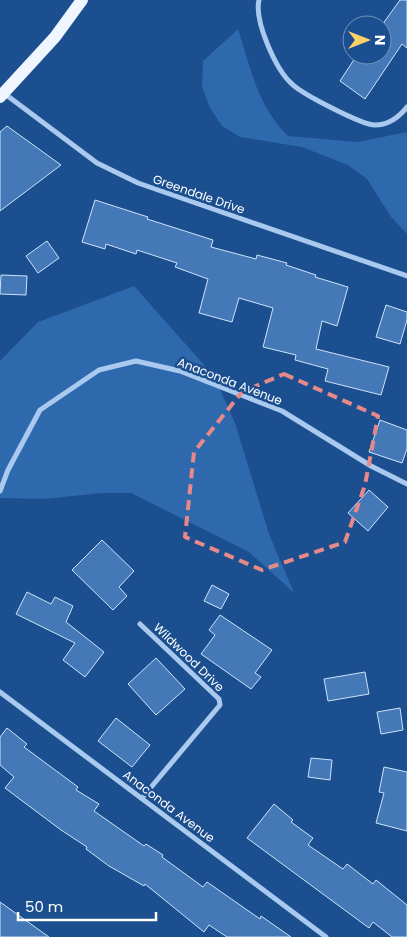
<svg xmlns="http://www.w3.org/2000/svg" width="407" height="937" viewBox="0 0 407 937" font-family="Poppins,sans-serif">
  <rect width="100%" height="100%" fill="#1b4f8f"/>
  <g fill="#2e69ad">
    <path d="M238,29c13,40 19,76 50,107l70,6 49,-10v102l-16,-17 -24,-38 -19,-14 -46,-18 -62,-10 -18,-11 -12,-18 -8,-21 1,-26z"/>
    <path d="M134,286l80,90 21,47 34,111 25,59 -45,-41 -118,-59h-29l-58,6 -44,-1v-137l38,-39z"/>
  </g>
  <g fill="#4478b7" stroke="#cfe3fa">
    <path d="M400,0h7v48l-5,-4 -37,55 -25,-18 15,-23 7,4 5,-7h15v-30z"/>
    <path d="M7,126l54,39 -61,46v-79z"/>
    <path d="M95,200l53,17 -1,2 66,21 -2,7 45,12 1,-4 30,8 -1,2 30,10 -1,2 33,10 -11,39 -15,-5 -6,28 73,18 -8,28 -56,-14 3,-12 -33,-9 1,-5 -33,-8 10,-39 -34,-10 -7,24 -33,-9 9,-34 -33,-12 2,-4 -40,-13 -1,4 -30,-10 -1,5 -23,-7z"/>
    <path d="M47,241l12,17 -21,15 -12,-17z"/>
    <path d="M1,275l26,1 -1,19 -26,-1z"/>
    <path d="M386,305l21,7v8l-7,24 -24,-7z"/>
    <path d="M380,420l27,10v19l-5,14 -33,-11z"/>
    <path d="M369,490l19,17 -20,24 -20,-18z"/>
    <path d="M102,540l32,31 -15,16 8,9 -14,14 -41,-40z"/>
    <path d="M212,585l17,9 -8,15 -17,-8z"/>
    <path d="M27,592l24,12 4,-7 18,9 -7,16 38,30 -19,25 -22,-17 12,-17 -59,-29z"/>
    <path d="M220,615l52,35 -17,23 6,4 -10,12 -50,-35 14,-19 -6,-5z"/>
    <path d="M156,658l29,31 -29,26 -28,-31z"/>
    <path d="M365,672l4,22 -41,7 -4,-22z"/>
    <path d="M400,708l3,22 -22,4 -4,-22z"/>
    <path d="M116,718l34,27 -18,22 -34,-26z"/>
    <path d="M7,728l20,16 -3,3 54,40 -2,3 23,14 -5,7 50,35 2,-2 17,11 -1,2 41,30 4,-5 53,37 1,-3 30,21h-64l-18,-12 -5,7 -59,-48 -1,2 -35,-20 -23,-17 1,-2 -26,-17 -56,-42 9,-11 -14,-12v-28z"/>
    <path d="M311,758l21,2 -2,20 -22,-3z"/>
    <path d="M384,767l23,5v59l-31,-8 8,-30 -5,-1z"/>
    <path d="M274,804l19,16 -2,2 22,16 -5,7 35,24 4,-5 26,20 3,-4 31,25v32h-15l-19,-15 -4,6 -122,-90z"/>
    <path d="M0,902l49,35h-49z"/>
  </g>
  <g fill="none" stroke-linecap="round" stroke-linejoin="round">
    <g stroke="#a9c9ee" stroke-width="5">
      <path d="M259,0c-5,21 17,70 33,84 10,10 70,41 83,41 14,0 24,-8 32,-18"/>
      <path d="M5,94l92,69 41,20 269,93"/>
      <path d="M0,491l8,-21 32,-60 59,-40 37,-9 44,10 102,40 89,55 36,18"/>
      <path d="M140,624l79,75 1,6 -78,93"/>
      <path d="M0,692l326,245"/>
    </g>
    <path stroke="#f0f6ff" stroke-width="12" d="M0,97l55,-60 27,-37"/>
  </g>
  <path fill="none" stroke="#e88989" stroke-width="4" stroke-dasharray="10 6" stroke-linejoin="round" d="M284,374l94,42 -13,69 -20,57 -83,28 -77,-33 9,-85 48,-60z"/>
  <g text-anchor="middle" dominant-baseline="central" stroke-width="5" stroke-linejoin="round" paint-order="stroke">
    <g font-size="12" fill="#fff" stroke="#1b4f8f">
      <text transform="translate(199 194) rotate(19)">Greendale Drive</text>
      <text transform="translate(230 381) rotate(21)">Anaconda Avenue</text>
      <text transform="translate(189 657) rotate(44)">Wildwood Drive</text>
      <text transform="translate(169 806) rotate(37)">Anaconda Avenue</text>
    </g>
  </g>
  <g transform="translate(367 40) rotate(90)"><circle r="24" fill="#1b4f8f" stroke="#7695bc"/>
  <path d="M0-4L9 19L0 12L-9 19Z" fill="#ffd166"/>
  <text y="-8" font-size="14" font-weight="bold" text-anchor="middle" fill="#ffffff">N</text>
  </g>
  <path d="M18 912v8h138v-8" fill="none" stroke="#ffffff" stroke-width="2.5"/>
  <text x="25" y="912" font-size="15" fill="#ffffff" stroke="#1b4f8f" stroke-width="4" paint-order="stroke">50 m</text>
</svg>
